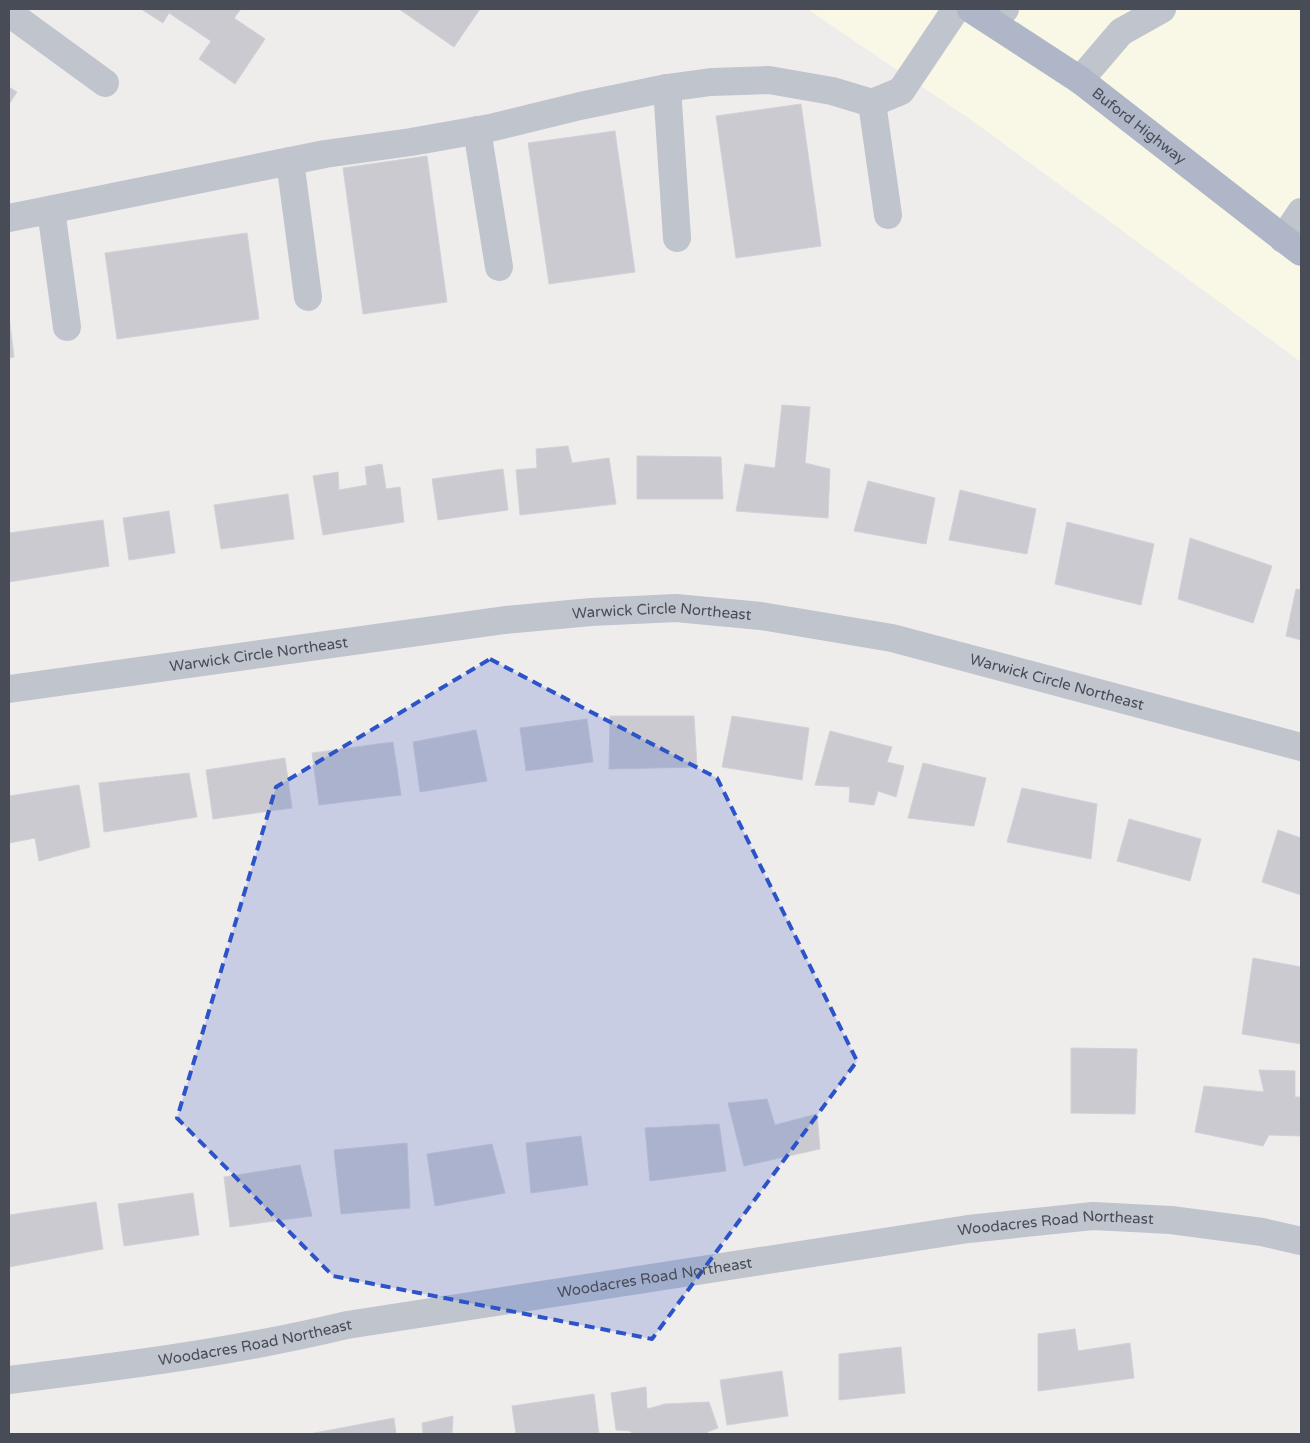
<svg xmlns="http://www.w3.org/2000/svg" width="1310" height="1443" viewBox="0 0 1310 1443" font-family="'Varela Round',sans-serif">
  <rect width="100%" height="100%" fill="#efecec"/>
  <path fill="#f9f7e6" d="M807,9h494v353l-327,-240z"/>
  <g fill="#cacad0" stroke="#d1d1d7">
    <path d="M141,9h100l-7,9 31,21 -30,45 -36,-25 12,-18 -42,-28 -6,10z"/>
    <path d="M399,9h81l-26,38z"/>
    <path d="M9,87l8,5 -8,12z"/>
    <path d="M801,104l20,142 -85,12 -20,-142z"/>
    <path d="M615,131l20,141 -86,12 -21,-141z"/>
    <path d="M427,156l20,146 -84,12 -20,-146z"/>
    <path d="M247,233l12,86 -142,20 -12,-86z"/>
    <path d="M9,317l5,40 -5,1z"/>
    <path d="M782,405l28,2 -5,56 25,6 -2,49 -92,-7 9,-47 30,4z"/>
    <path d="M568,446l4,17 37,-5 7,46 -96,11 -4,-45 21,-2 -1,-19z"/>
    <path d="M637,456l84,1 2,42h-86z"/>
    <path d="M382,464l4,25 14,-2 4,35 -81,13 -10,-59 25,-4 1,18 28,-5 -2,-18z"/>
    <path d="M503,469l5,41 -70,10 -6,-41z"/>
    <path d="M868,481l67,17 -9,46 -72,-13z"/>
    <path d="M960,490l76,19 -9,45 -78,-14z"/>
    <path d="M288,494l6,45 -73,10 -7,-44z"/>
    <path d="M169,511l6,42 -46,7 -6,-42z"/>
    <path d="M103,520l6,46 -100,16v-49z"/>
    <path d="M1067,522l87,22 -13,61 -86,-21z"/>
    <path d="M1190,538l82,28 -19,57 -75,-24z"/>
    <path d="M1296,589l5,1v50l-15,-4z"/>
    <path d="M610,716h84l3,51 -88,2z"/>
    <path d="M732,716l77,12 -7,52 -80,-13z"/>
    <path d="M587,719l6,43 -67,9 -6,-43z"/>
    <path d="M476,730l11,51 -67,11 -7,-50z"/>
    <path d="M830,731l62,16 -5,15 17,4 -8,31 -18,-6 -4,14 -25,-3 1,-15 -35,-2z"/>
    <path d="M393,742l8,53 -82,10 -7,-52z"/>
    <path d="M285,758l7,50 -79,11 -7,-49z"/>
    <path d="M923,763l63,15 -12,48 -66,-8z"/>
    <path d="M189,773l8,44 -93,15 -5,-49z"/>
    <path d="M79,785l11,62 -51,14 -4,-23 -26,5v-47z"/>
    <path d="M1022,788l75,16 -6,55 -84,-17z"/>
    <path d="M1129,819l72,20 -11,42 -73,-20z"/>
    <path d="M1278,830l23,8v57l-39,-13z"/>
    <path d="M1253,958l48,9v77l-59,-10z"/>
    <path d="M1071,1048l66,1 -2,65 -64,-1z"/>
    <path d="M1259,1070l36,1v26h6v39l-32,-1 -6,11 -68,-14 9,-46 60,6z"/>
    <path d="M767,1099l8,26 42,-11 3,35 -76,17 -16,-63z"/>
    <path d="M719,1124l7,47 -76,10 -5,-53z"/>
    <path d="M581,1136l7,49 -57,8 -5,-50z"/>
    <path d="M407,1143l3,65 -69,6 -7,-64z"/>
    <path d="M492,1144l13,49 -70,13 -8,-52z"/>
    <path d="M300,1165l12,51 -82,11 -6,-50z"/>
    <path d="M193,1193l6,42 -75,11 -6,-42z"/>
    <path d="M96,1202l7,47 -94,18v-52z"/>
    <path d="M1075,1329l3,22 52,-8 4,35 -96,13v-57z"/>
    <path d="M901,1347l4,46 -66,7v-46z"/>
    <path d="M782,1371l6,45 -61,9 -7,-45z"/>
    <path d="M646,1387l1,22 18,-5 44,-2 9,26 -11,4 1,2h-75l-3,-3 -14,-1 -5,-37z"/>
    <path d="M594,1394l5,40h-83l-4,-28z"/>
    <path d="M453,1416l-1,18h-29l-1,-11z"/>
    <path d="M394,1418l2,16h-87z"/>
  </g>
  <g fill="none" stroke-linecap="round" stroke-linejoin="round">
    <g stroke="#bfc4cd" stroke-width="28">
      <path d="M9,13l96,70"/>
      <path d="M992,22l13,-13"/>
      <path d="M1080,80l41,-48 41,-23"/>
      <path d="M667,88l10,150"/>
      <path d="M872,103l16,112"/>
      <path d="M477,130l22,137"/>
      <path d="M290,161l18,136"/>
      <path d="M51,210l16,117"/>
      <path d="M9,218l316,-64 86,-12 79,-14 90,-22 87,-18 44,-6 58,-2 63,11 40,12 29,-12 55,-82"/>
      <path d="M1283,239l18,-27"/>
      <path id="s1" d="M9,689l496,-69 86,-8 85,-4 85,8 131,22 409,109"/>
      <path id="s2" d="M9,1380c113,-14 226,-28 338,-55l621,-96 125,-13 78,4 91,12 39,9"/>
    </g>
    <path stroke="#aeb6c8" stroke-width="28" id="s3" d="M971,9l109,71 221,172"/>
  </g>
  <path fill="#2d53c8" fill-opacity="0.2" stroke="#2d53c8" stroke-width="4" stroke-dasharray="10 6" stroke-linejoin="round" d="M490,659l227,119 140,283 -205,278 -319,-63 -156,-158 99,-331z"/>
  <g text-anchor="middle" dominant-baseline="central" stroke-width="5" stroke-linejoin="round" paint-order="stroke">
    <g font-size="15" fill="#474c57" stroke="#fff">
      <text stroke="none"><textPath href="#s3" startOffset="205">Buford Highway</textPath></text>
      <text stroke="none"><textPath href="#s1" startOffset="658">Warwick Circle Northeast</textPath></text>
      <text stroke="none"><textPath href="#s1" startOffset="252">Warwick Circle Northeast</textPath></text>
      <text stroke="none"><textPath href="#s1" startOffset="1061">Warwick Circle Northeast</textPath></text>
      <text stroke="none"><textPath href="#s2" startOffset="1059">Woodacres Road Northeast</textPath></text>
      <text stroke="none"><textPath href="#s2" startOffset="654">Woodacres Road Northeast</textPath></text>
      <text stroke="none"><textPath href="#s2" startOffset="249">Woodacres Road Northeast</textPath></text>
    </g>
  </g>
  <rect width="1310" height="1443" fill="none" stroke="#474c57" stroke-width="20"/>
</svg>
